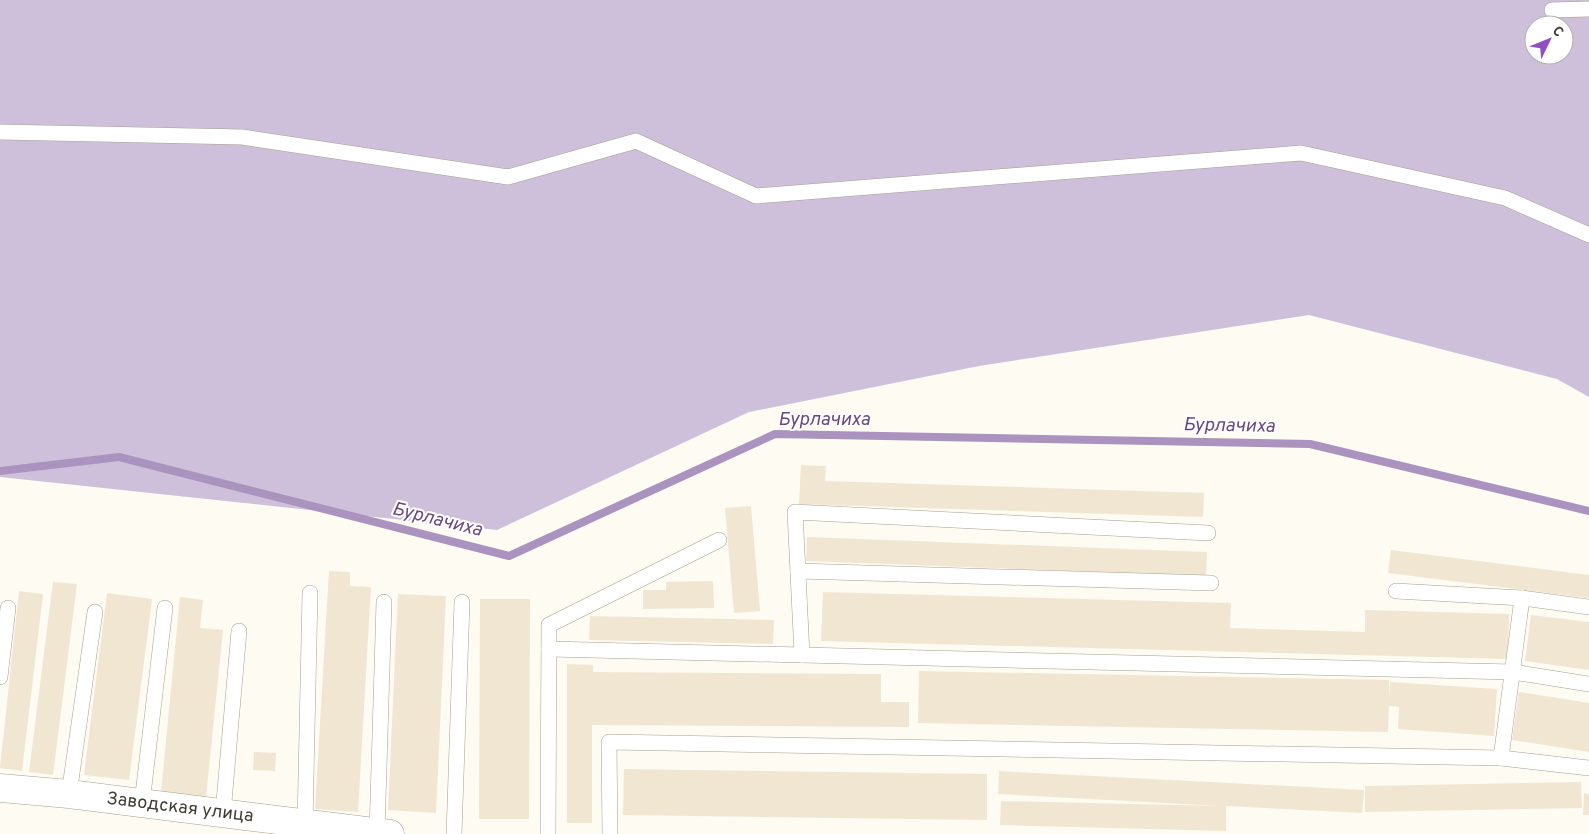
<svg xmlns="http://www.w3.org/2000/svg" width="1589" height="834" viewBox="0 0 1589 834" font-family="Overpass,sans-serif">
  <rect width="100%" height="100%" fill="#fefbf3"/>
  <path fill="#cec0db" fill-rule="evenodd" d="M0,0h1589v397l-32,-18 -248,-64 -330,51 -230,46 -252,118 -497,-53zM1534,25h30v30h-30z"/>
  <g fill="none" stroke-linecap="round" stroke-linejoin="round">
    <path stroke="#aa93be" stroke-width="8" d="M0,471l119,-14 390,99 266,-122 535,10 279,67"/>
  </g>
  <g fill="#f0e6d2">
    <path d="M801,465l25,1 -1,15 379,12 -1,24 -404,-13z"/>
    <path d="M751,506l9,105 -26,2 -9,-105z"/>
    <path d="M807,537l400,15 -1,24 -400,-15z"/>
    <path d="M1391,550l198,25v23l-201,-25z"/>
    <path d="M329,571l21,1v14l21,1 -13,225 -43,-3z"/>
    <path d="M713,581l1,27 -71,1v-19h23v-8z"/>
    <path d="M53,582l24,2 -24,191 -24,-3z"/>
    <path d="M19,591l24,3 -21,177 -22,-3z"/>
    <path d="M823,592l408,11 -1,25 135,4v-22l144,4 -1,45 -687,-18z"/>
    <path d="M107,593l45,6 -23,181 -45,-5z"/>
    <path d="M398,594l48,2 -10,217 -48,-3z"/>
    <path d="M180,597l23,3 -3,28 23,2 -17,167 -45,-5z"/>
    <path d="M480,599h50l-1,220h-50z"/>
    <path d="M1531,615l58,7v48l-64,-9z"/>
    <path d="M590,616l184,4 -1,24 -184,-4z"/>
    <path d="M567,664l26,1v7l288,2v28h28v25l-317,-2v98h-25z"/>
    <path d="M919,671l470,9v19l1,-17 107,7 -3,47 -96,-7 1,-22 -10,-1 -1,26 -470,-9z"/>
    <path d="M1519,692l70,11v49l-77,-12z"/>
    <path d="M254,752l22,1 -1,18 -22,-1z"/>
    <path d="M624,769l363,5v46l-364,-5z"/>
    <path d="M999,771l365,19 -2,23 -136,-7v25l-226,-6 1,-24 219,5 -222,-12z"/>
    <path d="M1581,782l1,26 -217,4v-26z"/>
    <path d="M1584,793l5,1v21h-6z"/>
  </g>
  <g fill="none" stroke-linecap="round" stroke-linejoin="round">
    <g stroke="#a89f8d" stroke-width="16">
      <g id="service">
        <path d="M1552,10l37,-1"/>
        <path d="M0,132l242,5 266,40 128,-36 120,55 545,-43 204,45 84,37"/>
        <path d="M798,571l413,12"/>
        <path d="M1396,591l126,7"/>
        <path d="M549,649l964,23 76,12"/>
        <path d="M802,655l-7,-143 413,21"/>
        <path d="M0,677l8,-69"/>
        <path d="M1501,758l21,-160 67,9"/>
        <path d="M69,794l26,-182"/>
        <path d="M142,803l23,-195"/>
        <path d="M223,813l16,-182"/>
        <path d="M305,824l5,-231"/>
        <path d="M377,833l7,-231"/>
        <path d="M454,834l8,-232"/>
        <path d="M548,834l1,-209 170,-85"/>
        <path d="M610,834l-1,-92 892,16 88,10"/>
      </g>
    </g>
    <g stroke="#a89f8d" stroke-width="29">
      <path id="minor" d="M0,788l69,6 321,40"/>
    </g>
    <use href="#service" stroke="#fff" stroke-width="15"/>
    <use href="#minor" stroke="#fff" stroke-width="28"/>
  </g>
  <g text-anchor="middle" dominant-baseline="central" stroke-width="4" stroke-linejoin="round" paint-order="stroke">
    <g font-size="18" fill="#3f3c34" stroke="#fff">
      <text transform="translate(180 808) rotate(7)">Заводская улица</text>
    </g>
    <g font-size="19" font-style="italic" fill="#674881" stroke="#fff">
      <text x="824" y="420">Бурлачиха</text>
      <text transform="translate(1229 426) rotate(1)">Бурлачиха</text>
      <text transform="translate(437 520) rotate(14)">Бурлачиха</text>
    </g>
  </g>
  <g transform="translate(1549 40) rotate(47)"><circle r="24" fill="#ffffff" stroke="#b2b1ae"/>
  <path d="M0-4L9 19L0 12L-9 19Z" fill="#924fc3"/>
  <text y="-8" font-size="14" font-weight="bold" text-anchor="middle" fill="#3f3c34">С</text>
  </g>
</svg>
